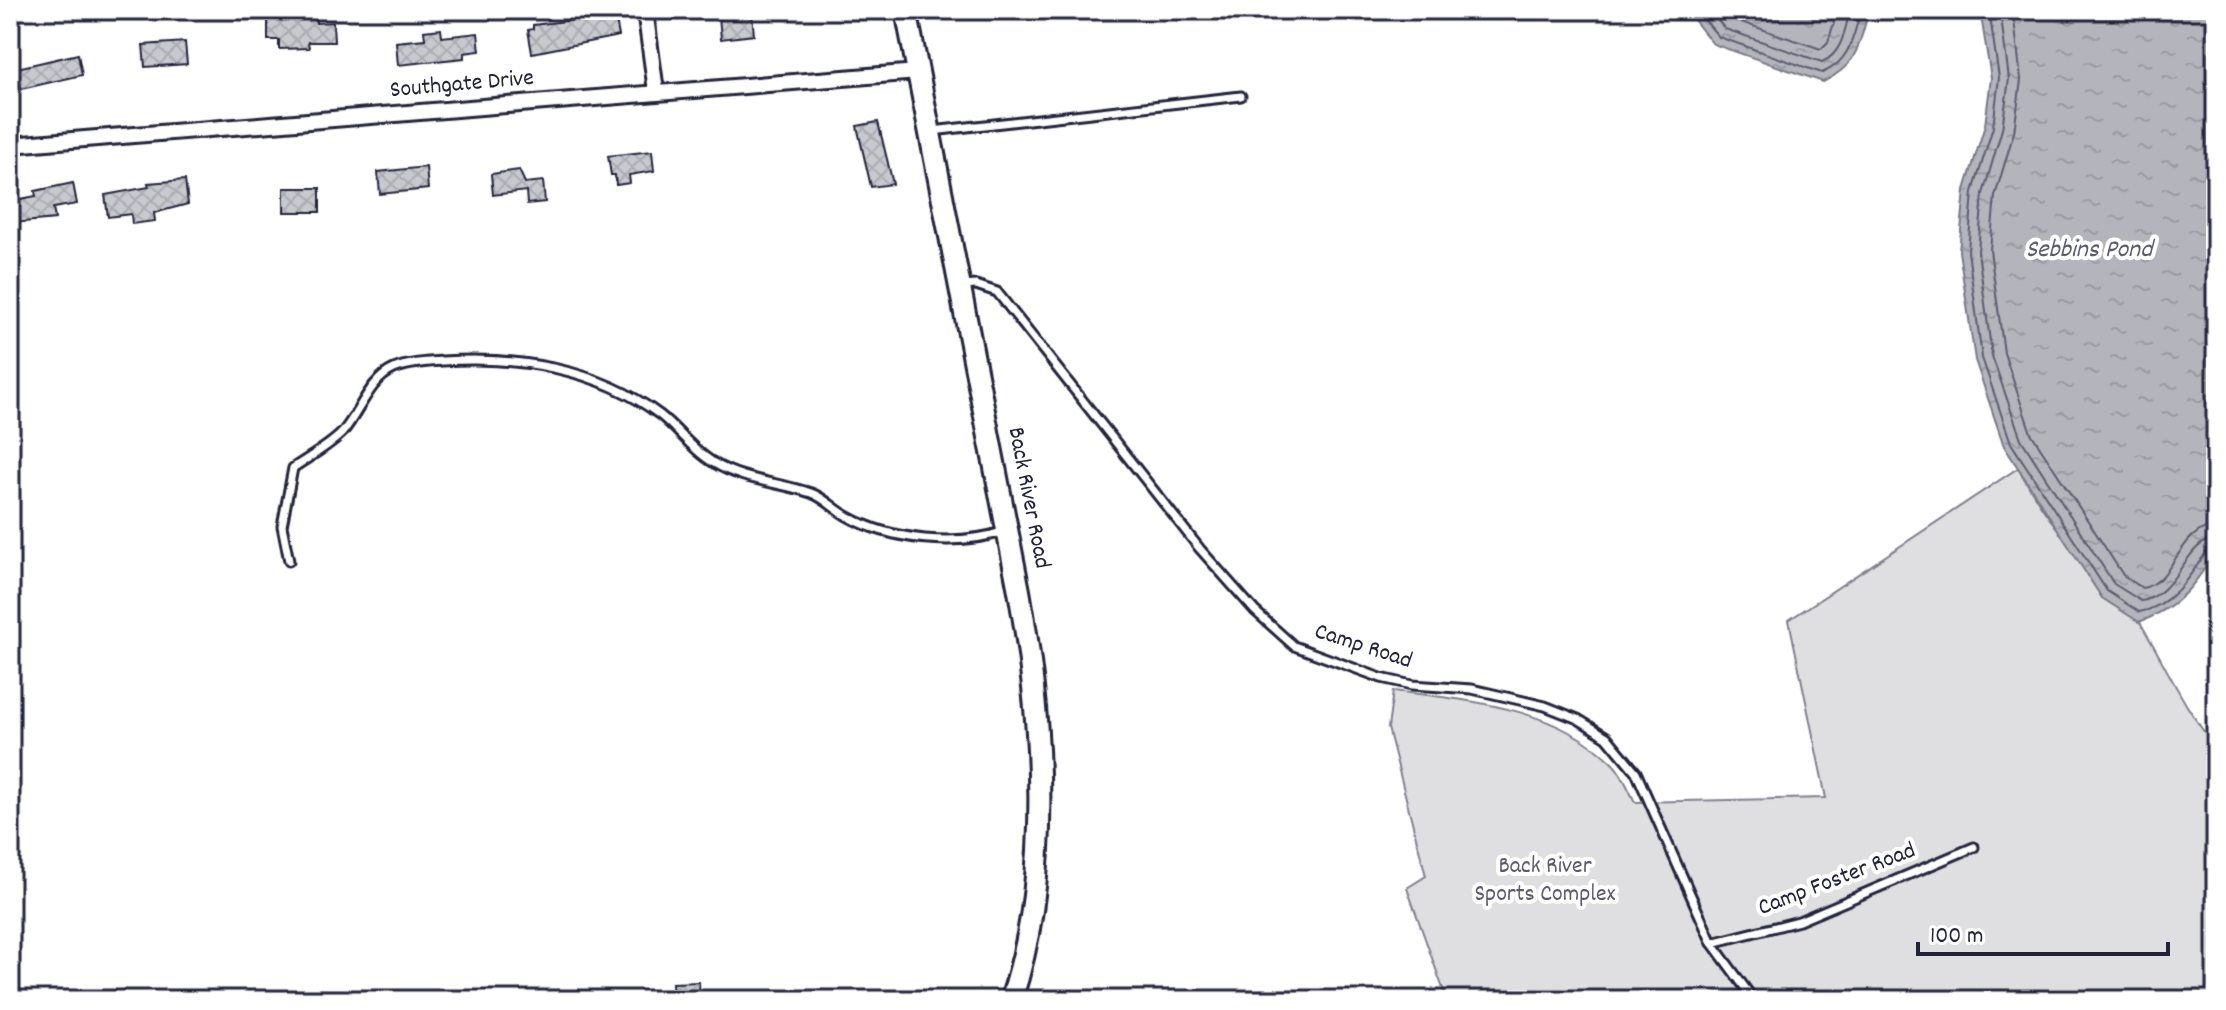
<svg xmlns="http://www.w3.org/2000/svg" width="2226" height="1010" viewBox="0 0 2226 1010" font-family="Dekko,sans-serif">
  <defs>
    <pattern id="water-ripples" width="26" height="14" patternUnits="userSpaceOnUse" patternTransform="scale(2)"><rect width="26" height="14" fill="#b4b4bc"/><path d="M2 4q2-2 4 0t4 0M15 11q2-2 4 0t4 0" fill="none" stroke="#9a9aa2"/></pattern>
    <pattern id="building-cross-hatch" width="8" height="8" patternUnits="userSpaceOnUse" patternTransform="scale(2)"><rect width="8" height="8" fill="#c8c8cf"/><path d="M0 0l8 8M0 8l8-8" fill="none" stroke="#acacb3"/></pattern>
  </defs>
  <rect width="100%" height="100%" fill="#fff"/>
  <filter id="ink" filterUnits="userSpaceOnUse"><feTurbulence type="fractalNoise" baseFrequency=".0125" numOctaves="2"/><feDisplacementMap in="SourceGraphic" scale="16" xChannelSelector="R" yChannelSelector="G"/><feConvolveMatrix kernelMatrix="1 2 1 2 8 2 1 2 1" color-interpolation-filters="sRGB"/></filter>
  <g filter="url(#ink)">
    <path fill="#dfdfe2" stroke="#80808e" stroke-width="2" d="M2018,468c15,25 28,50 49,71 14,14 31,27 44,42 42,50 64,118 105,166v253h-769l-40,-112 19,-12 -38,-148 5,-37c74,9 164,16 220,73 10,10 15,25 22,38l191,-4 -37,-178z"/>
    <g fill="url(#water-ripples)" stroke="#7a7a88" stroke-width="2">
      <path d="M1686,10h183c-10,35 -11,55 -46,72l-110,-38z"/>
      <path d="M1980,10h236v541c-21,34 -38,57 -77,71l-37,-24 -98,-152 -29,-86 -16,-109 6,-61 20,-65 6,-47z"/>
    </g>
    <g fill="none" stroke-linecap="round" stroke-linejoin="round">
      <g stroke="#5c5c6f" stroke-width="2">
        <path d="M1696,10l23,27 103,36c28,-11 31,-36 39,-63"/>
        <path d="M1709,10l16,19 97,33c20,-8 23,-32 28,-52"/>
        <path d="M1724,10l8,9 89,30 7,-7 10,-32"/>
        <path d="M1989,10l10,68 -6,49 -20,65 -5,59 14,107 29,85 96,148 32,21c32,-5 51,-36 68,-61l9,-3"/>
        <path d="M2000,10l9,69 -7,50 -19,65 -5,57 14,105 29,83 93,145 27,17c36,-5 45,-61 75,-63"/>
        <path d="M2013,10l8,70 -7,52 -19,64 -5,54 14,103 27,80 92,142 19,13c33,-5 36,-60 74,-62"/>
      </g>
    </g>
    <g fill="url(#building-cross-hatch)" stroke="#22223b" stroke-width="2">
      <path d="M752,13l2,22 -33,4 -2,-23z"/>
      <path d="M316,14v9l17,-1 1,20h-26l1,6 -30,1v-9h-11v-25z"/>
      <path d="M615,15l4,21 -87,17 -4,-23 5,-1v-4z"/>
      <path d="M441,29l1,8 36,-4 2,18 -16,2v5l-66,7 -2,-23 29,-3 -1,-8z"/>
      <path d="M185,42l2,22 -42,3 -2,-22z"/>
      <path d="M78,54l4,21 -61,14 -4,-21z"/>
      <path d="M878,122l15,62 -22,3 -14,-61z"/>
      <path d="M652,151l2,20 -25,4 1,8 -14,2 -1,-10h-4l-3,-19z"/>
      <path d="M426,167l2,22 -48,5 -2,-22z"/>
      <path d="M519,170l6,13 18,-2 2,21 -18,2 -1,-13 -33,4 -2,-21z"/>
      <path d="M185,180l3,24 -34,9 1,8 -23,3 -1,-10 -23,3 -3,-22 44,-8 -1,-4z"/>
      <path d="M73,183l4,21 -24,4 2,11 -42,4 -3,-22 26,-5 -1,-5z"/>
      <rect x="284" y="188" width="36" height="24"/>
      <path d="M699,982l1,16 -27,1 -1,-16z"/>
    </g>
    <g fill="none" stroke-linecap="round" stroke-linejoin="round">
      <g stroke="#22223b" stroke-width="13">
        <g id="lane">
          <path d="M932,131l309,-35"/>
          <path d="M963,286l13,-1 21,7 203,257 55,62 39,35 87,32 31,7 60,4 73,17 33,13 29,18 29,35 76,171 42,57"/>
          <path d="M289,561l-7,-35 11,-58c16,-11 35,-21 49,-35 18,-21 27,-53 52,-64 13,-6 33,-7 48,-8 74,-5 156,7 218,54 19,15 32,35 54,48 29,18 65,19 97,30 14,5 23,16 36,23 44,25 111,31 158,15"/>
          <path d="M1712,943l87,-22 175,-74"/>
        </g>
      </g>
      <g stroke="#22223b" stroke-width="20">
        <g id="street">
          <path d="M645,10l11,81"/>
          <path d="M10,145l908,-73"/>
        </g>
      </g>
      <g stroke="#22223b" stroke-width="26">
        <path id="secondary" d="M906,10l113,581c23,127 34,285 -8,409"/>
      </g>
      <use href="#lane" stroke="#fff" stroke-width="7"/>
      <use href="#street" stroke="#fff" stroke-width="14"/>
      <use href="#secondary" stroke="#fff" stroke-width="20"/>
    </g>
  </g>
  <g text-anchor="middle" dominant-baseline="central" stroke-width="8" stroke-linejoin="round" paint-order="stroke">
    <g font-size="24" fill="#22223b" stroke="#fff">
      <text transform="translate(462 85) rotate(-5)">Southgate Drive</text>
      <text transform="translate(1028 498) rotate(79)">Back River Road</text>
      <text transform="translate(1363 647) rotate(18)">Camp Road</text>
      <text transform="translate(1837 880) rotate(-21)">Camp Foster Road</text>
    </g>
    <g font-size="24" fill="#5b5b6d" stroke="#fff">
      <text x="1545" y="867">Back River<tspan x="1545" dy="28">Sports Complex</tspan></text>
    </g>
    <g font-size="26" font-style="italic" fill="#5c5c6f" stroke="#fff">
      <text x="2089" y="250">Sebbins Pond</text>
    </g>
  </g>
  <rect width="2226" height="1010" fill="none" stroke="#fff" stroke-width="40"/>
  <rect x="20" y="20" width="2186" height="970" fill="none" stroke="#22223b" stroke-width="3" filter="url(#ink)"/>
  <path d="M1918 942v12h250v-12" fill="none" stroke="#22223b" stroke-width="4"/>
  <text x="1930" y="942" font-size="24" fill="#22223b" stroke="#ffffff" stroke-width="6" paint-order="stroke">100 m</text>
</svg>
